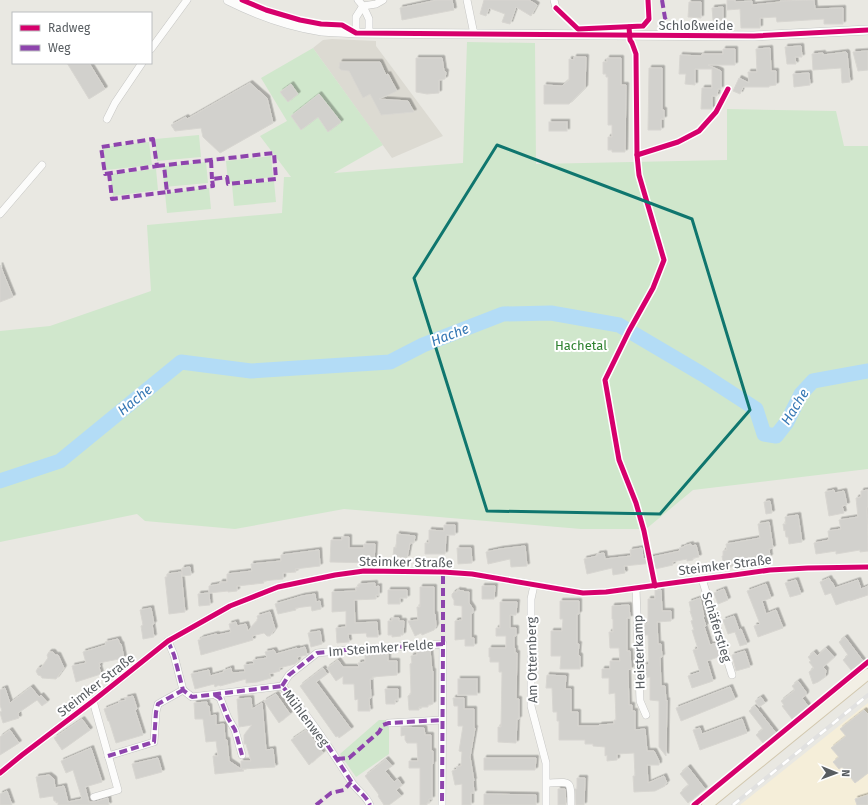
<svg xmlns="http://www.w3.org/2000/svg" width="868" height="805" viewBox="0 0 868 805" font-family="'Fira Sans',sans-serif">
  <defs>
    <filter id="shadow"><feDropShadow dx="2.5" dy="-2.5" stdDeviation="0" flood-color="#0004"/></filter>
  </defs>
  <rect width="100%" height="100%" fill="#e9e8e2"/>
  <path fill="#f5eed9" d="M868,703v102h-128l119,-95z"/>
  <path fill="#dcdad2" d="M332,39l44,2v5l67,90 -51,22 -79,-110 10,-8z"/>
  <g fill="#d0e7cc">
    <path d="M467,42l68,1 1,121 191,-4v-51l109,2 8,35h24v323l-175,21 -47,39h-65l-237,-20 -109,20 -90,-8 -8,-7 -137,28v-211l50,-5 101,-35 -4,-66 135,-12 2,-36h7l-31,-41 27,-15 -26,-43 52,-30 70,97 -49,28 129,-10z"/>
    <path d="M199,135l2,22 -44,4 -2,-22z"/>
    <path d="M149,142l3,23 -46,5 -3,-23z"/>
    <path d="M271,156l2,21 -45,5 -2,-21z"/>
    <path d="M206,162l2,21 -44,4 -1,-21z"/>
    <path d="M156,169l2,21 -45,6 -3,-22z"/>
    <path d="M274,181l2,21 -42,4 -2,-21z"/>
    <path d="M209,188l2,21 -44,4 -2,-20z"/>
    <path d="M379,720h10v34l-33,23 -16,-23z"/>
  </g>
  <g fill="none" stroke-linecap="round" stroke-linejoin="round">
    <path stroke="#b3dcf6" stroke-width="15" d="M0,481l60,-20 121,-99 70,9 139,-9 33,-17 80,-31 48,-1 68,12 83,49 54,35 8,25 12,2 11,-14 14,-28 12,-13 55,-10"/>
  </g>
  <g fill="#d2d1cd" stroke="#d8d6d1" filter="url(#shadow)">
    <path d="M437,0h15l2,10 -52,10 -2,-12z"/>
    <path d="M484,0h45l8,5 -6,11 -15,-9 -6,17 -8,-2 3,-8 -16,-6 -3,8 -6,-2z"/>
    <path d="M727,0h8v2l17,-1v4l28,-3v-1l34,-1 1,9 28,-1v16h-19v-5l-47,3 -1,-5 -16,1v10h-19l-1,-19 -13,1z"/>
    <path d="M689,2h12v16l-13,-1z"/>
    <path d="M723,7v13h-10l-1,-12z"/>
    <path d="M801,46l1,11h-7l1,7h-9l-2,-17z"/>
    <path d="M770,48l1,23h5v14l-7,1v1h-26l-3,7 -7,-3 6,-13 10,5 -1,-11h9l-1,-23z"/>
    <path d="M723,49h12v16h-27l13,6v18h-3l-1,7h-5v13h-11l1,-21h10v-19h-17v16l-10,-1 1,-10h-7l1,-19 22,1v-2h21z"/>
    <path d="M868,51v19l-10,1 -5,-19z"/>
    <path d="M846,52l1,1 3,29 -8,1 -1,-15 -28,2 -1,-16 11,-1v2z"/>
    <path d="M574,57h12l-1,31 -16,16h-25v-19l18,1 7,-6v-21l5,1z"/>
    <path d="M416,58h26l2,13 2,1 -1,7 -6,1v13l-12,1 -11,-2z"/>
    <path d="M607,58h14v27h5l-1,67h-13v-2h-4v-13h4v-12h-4v-48h-2v-3h-3v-12h4z"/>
    <path d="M340,62h40l6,13 2,-1 9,17 -18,8 29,2 6,11 -33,3 -11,-21 -7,4 -14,-27 -8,-1 -2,-2z"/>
    <path d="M67,63h22l16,26 -16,10z"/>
    <path d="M649,68h13v42h2v9h-3v11h-13z"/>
    <path d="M809,73l1,12 -16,2 -1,-13z"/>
    <path d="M250,83l17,15 6,25 -53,30 -17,-16 -2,-9 -26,3 -4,-6 15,-8 1,2z"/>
    <path d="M291,84l7,10 -10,8 -8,-10z"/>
    <path d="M319,94l22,28 -13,10 -10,-15 -17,13 -10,-14z"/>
    <rect x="549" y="122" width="18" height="9"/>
    <path d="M0,265l13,32 -13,5z"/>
    <path d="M834,490l1,3 9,-2 3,14 -5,1 2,7 -15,3 -4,-24z"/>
    <path d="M868,490v17h-1l1,44 -8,1v-2l-24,4v-3l-20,3 -2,-11 15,-3 -1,-9 13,-2 -2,-9 19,-3 -2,-19 5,-1v-6z"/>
    <path d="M770,501l2,12 -6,1 -2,-12z"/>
    <path d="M798,515l4,27 -13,2 -1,-7h-2l-1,-7 -1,1 -1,-7h3l-1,-7z"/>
    <path d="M769,522l4,26 -4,1 1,8 -16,2 1,4 -31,5 -2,-12h1v-5l4,-1 -1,-6 34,-6 -2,-14z"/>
    <path d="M444,525h11v10h-9l-1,19h-20v-11h4v-13l15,1z"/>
    <path d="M397,534l18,2 -1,7h-4l-3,15 -14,-2 1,-9 2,1z"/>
    <path d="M342,537h7v11h15v-4h11l-1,19 -44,-1 1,-22h11z"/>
    <path d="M691,544v2l5,-1 3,12 -6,1v2l-6,1v-2l-15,3 1,3 -18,4 -1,-6 -30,3 1,7 -12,2 -1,-7 -25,6 -3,-15 13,-3v-2l7,-1 1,6 26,-3 -1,-6 12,-2 1,11 37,-8 -1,-3 5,-1v-1z"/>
    <path d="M525,546l2,20 -16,1 -1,-8 -22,5 -2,-12 14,-3z"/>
    <path d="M457,548h14l1,15 -14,1z"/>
    <path d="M319,550l1,16 -25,3 1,3 -13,1v6l-20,2 1,2 -27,3v5l-9,1v-1l-19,2v-7l11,-2v-2h7v-8l25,-3 -1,-7 30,-3v-6z"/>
    <path d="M190,567l1,8 -9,1v-8z"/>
    <path d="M181,572l4,40 -16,2 -4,-37h2v-3z"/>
    <path d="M829,578l2,4h1l3,6 23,-8 3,9 7,-3v9l-18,6v-1l-14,5 -5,-12 -6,2 -5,-13z"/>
    <path d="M796,580l5,14 -11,3 -5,-14z"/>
    <path d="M375,583v4l4,-1v9h-3v4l-22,1 1,23 22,-1 1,15h-11l-1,-4 -18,1 1,8 -12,1 -1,-15 10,-1v-16l-14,1v-20l24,-1v-4h3v-3z"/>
    <path d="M766,584l5,14 -9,3 4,13 10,-4 7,18 -25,9 -4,-11 6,-2 -13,-33z"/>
    <path d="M482,586h13l-1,13h-12z"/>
    <path d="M420,587h14v27h1l1,12 -2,4 -12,5 -1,-2 -6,3 -7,-15 10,-1 -1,-13h3z"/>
    <path d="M724,589l4,11 -10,4 -4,-11z"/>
    <path d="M388,590h19v8h-7v6h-12z"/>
    <path d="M457,590l7,1v1h5v11l4,6v4h-2v25h3v8h-9v-7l-10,1v-19l7,-1v-14l-8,-1v-5l-2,-3v-3l2,-2h3z"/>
    <path d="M655,590h6l1,21h9v10l-14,1 1,22h3l1,13h-2l1,29h4l1,15 1,-1 -1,56 -7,-9v-46l-9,-1v-23l-6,1v-13h5l-1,-30h-5l-1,-11h6v-25h7z"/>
    <path d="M209,593l1,12 -11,1 -1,-12z"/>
    <path d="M315,594l1,8 4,-1 1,8 -9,2 -1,-5 -16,2 1,2 -18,4 -3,-10 27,-8z"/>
    <path d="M700,598l4,19h-1l3,9h-2l6,19 6,-2 5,13 -14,5 6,20 -21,7 -4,-12 12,-4 -7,-22 5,-1 -6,-19h2l-3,-9 2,-1 -3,-9h1l-2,-9z"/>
    <path d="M560,601h19v13h-2v30h2l-1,11 2,1v13h-20l1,-13h-10v-25h11l1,-12h-3z"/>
    <path d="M500,602h17l-1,13h-6v13h6v8h-2v12h1v5h2l-1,46h3v20h-2l-1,24 -18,-1v-15h3l1,-55h-3v-10h-9v-5h-1v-9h17v-12h-10v-8h4z"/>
    <path d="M629,605l1,13h-3v33h3l1,18 -3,1 1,35h3v6h3v19l10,-1 2,22h7l5,10v4h-12l1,18 16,-7 3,7 -2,1v2l-10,5 -21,1 -1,-16h2l-1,-23 -17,1v6l-10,1v-6l-2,1v-9l-12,-1v-2h-8v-4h-26v-19h-2v-9h-4l-1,-24h-6l1,-13 19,1 -1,13h6v23h7v14h21v-1l15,-1v-4h2l-1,-27 -6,1v-16h-7v-9h8v-8h10l-1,-13h-9l-1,-16h4v-13h-1v-13z"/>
    <path d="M151,608l3,16h-2l2,13 -11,2 -2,-13 2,-1 -3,-15z"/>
    <path d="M270,612l5,17 -5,7h-3l-3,-3 -12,3 1,4 -52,15 -3,-15h2l1,-2 15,-4 2,1 13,-3 -2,-8 7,-2 1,4 9,-2 2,7 9,-10v-2h1l-1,-3z"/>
    <path d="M734,616l5,14 2,-1 6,15 -7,2 -5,-14 -7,2 -5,-14z"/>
    <path d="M392,618h7v3h5l-1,14h-3l1,1 -9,1v-2h-4v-14h4z"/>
    <path d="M320,631l2,13 -11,3 -3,-14z"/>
    <path d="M845,637l18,24 -12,9 -8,-10 5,-5 -9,-13z"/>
    <path d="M118,639l2,5h1l3,14 -25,5 1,4h-1l2,7 -25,8 -4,-16 14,-3 -3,-11 23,-7 -1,-3z"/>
    <path d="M305,647l2,8 -10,2 1,4 -3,3 -16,4 1,3 -11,3 2,4 -14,4 -11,1v-4l-26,7 -1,-1 -4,2 -1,-3 -19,5 -4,-15 18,-4 1,6 14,-4 -1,-1 8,-3 1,5 13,-1 -1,-7 10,-1 -1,-4 14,-2 -2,-6 9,-2 2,4 21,-6 1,1z"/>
    <path d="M826,648l8,9 -11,10 3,3 -1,7 -7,5 -5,2 -4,-12 5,-4 -5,-6 2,-1 -3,-4 6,-5 3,4z"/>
    <path d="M430,650l2,21h1v33l-5,1v2h-9v3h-10l-1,-14 3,-2 -1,-30 2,-1 -1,-7 6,-1v-4z"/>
    <path d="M745,651l5,16 -14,4 -4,-16z"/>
    <path d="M49,652h4l2,3h3l6,13 -8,11 -14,-1 -1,-2 -3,-1 -2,-4 2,-3h3l7,-10 -1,-3z"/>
    <path d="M381,653l7,1v7h9v14l-25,2 1,2h-3l1,19h-2l1,13h-12v-12l-3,1 -1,-16h-11v-8l-7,5 -9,-13 11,-8 5,7h16l-1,-4 7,-1v-8z"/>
    <path d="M323,668l4,6 -11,8 35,47 -12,9 -1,-2 -2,1 -36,-51z"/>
    <rect x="458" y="679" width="19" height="16"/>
    <path d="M798,681l8,11v3l-4,3 6,8 -16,13 -10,-13 2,-1 -3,-4 14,-11 -3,-4z"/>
    <path d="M31,687l8,10 2,-2 6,7 -5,4 -5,-6 -19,13 1,5 -16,5 -3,-10v-1l2,-1 -2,-6v-15l5,-2 5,15z"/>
    <path d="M730,687l5,12 -54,22 -5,-13z"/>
    <path d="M385,689h13v11h-3v4h-9z"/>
    <path d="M276,694l14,20 -11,9 -15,-22z"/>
    <path d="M133,696l4,13 -2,1 8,25 -27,8 -7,-22h-1l-4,-12 15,-6 -1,-1 8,-2 -1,-2z"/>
    <path d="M761,697l4,6 -6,4 -4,-6z"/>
    <path d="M251,698l1,11 10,-6 4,47 7,-1 2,18 -33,2 2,2 -29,3 -2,-18h5l-2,-15 -10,1 -3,-23h-8l-1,-16 13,-1v4h2l1,10 6,-1v10l8,-1 1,16h2l2,21 12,8v-8h10l-5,-17h-2v-9l8,-10 -13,2 -2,-28z"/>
    <path d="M453,698h11v11h10v19h1l-5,29 4,24h-1l1,12h-3v12h-9v-21l-7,1 -3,-14 5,-2 -1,-2 5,-1 1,-14 -3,-1 4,-25h-5v-20h-4z"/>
    <path d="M755,706l21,27 -13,10 -7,-8 7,-6 -14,-18z"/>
    <path d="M864,710l4,4v59l-13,10 -13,-16 -3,2 -6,-7 6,-5 -8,-9 15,-12 -6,-7z"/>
    <path d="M82,719l8,11 -28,20 -8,-12z"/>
    <path d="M742,719l5,14 -47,17 -7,-20 7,-2 2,6z"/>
    <path d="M401,727l23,1 1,7h6v16h2v13h-1v35h-3v4h-2v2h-7v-37h-11v-7h9l-1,-18h-10l-2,-3v-5l-4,1z"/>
    <path d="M10,730l9,13 -19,12v-18z"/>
    <path d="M306,730l17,23 -14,12 -18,-25z"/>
    <path d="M91,748l4,12 7,22 -17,5 4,15h6l13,-4 1,7h-51v-3l-2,1v-2h-2l-1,-5 -13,2 -4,-21 13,-2 5,4 1,9 9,-2 4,16 14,-3 -9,-29 -7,3 -5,-12z"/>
    <path d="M158,758l4,14 -26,7 -4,-15z"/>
    <path d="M484,758h52l-1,12h-51z"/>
    <path d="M386,759l6,7 -7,5 9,11 4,-3 4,6 -6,5 5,6 -12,9h-5l-6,-9 1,-1 -14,-19z"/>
    <path d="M688,767l17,22 -17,14 -8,-10 9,-8 -9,-11z"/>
    <path d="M577,778h8l-1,27h-8l-1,-16h2z"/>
    <path d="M558,789h7l1,16h-8z"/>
    <path d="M7,791l5,14h-12v-11z"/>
    <path d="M484,794l52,1v10h-52z"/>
    <path d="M868,795v10h-11l-2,-6z"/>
  </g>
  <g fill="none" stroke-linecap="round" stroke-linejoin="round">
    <g stroke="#c5c5c3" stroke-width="8">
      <g id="street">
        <path d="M358,0l5,6 6,13v14"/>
        <path d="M467,0l7,34"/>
        <path d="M554,0l2,8"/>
        <path d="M363,6l13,-2 7,-4"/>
        <path d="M356,33v-16l7,-11"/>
        <path d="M151,49l36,-49"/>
        <path d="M107,119l8,-16 27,-40"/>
        <path d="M0,214l42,-49"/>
        <path d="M702,579l30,96"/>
        <path d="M534,585l-3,14v107l15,57v42"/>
        <path d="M636,588l4,113 6,14"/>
        <path d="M168,641l6,14 9,35 9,7 90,-11c26,28 48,63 69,95 5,9 15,14 19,24"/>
        <path d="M282,686l7,-11 28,-22 29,-3 97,-6 -1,161"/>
        <path d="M215,695l5,3 8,20 7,12 7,25"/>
        <path d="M93,701l25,89 -24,7"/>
        <path d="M389,723l53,-3"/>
        <path d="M108,756l46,-14 2,-30 2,-8 25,-14"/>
        <path d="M0,773l22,-18 71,-54 75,-60 62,-35 48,-19 57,-12 29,-4 79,1 29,2 111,19 23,-1 96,-13 32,-4 36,-5 38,-2 60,-1"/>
        <path d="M547,783c24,-1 24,-4 24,22"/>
      </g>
    </g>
    <g stroke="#c6c7c6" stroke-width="10">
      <path id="secondary" d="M228,0c30,15 61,26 94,31 12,1 23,1 34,2l398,3 114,-6"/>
    </g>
    <g stroke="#d2c8af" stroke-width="12">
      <path id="primary" d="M707,805l161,-131"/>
    </g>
    <use href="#street" stroke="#fcfcfb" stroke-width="7"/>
    <use href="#secondary" stroke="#fcfcfb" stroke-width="9"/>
    <use href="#primary" stroke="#f2efe5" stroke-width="10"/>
    <g stroke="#e1e1e0" stroke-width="4">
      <path id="rail" d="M733,805l135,-110"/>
    </g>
    <use href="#rail" stroke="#fff" stroke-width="2.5" stroke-dasharray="8" stroke-linecap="butt"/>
    <g stroke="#8e44ad" stroke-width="4" stroke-dasharray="8 4" stroke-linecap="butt">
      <path d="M662,0l3,18 6,10"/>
      <path d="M153,139l4,27 -52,8 -4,-27z"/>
      <path d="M211,160l1,19"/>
      <path d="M157,166l117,-13 2,26 -48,5 -1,-7 -15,2 1,7 -46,6"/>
      <path d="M109,173l3,26 55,-7 -3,-26"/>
      <path d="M168,641l6,14 9,35 9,7 90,-11c26,28 48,63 69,95 5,9 15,14 19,24"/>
      <path d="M443,644v-72"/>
      <path d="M282,686l7,-11 28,-22 29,-3 97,-6 -1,161"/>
      <path d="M215,695l5,3 8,20 7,12 7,25"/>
      <path d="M108,756l46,-14 2,-30 2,-8 25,-14"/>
      <path d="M337,759l12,-1 30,-26 4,-7 6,-2 53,-3"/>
      <path d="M316,805l15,-12 13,-3 7,-8"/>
    </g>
    <g stroke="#fff" stroke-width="8">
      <g id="cycleway">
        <path d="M242,0l24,10 34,10 21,4 21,1 14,8 398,3 114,-6"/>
        <path d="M556,8l22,21 65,-3 6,-7 -1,-19"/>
        <path d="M629,27l1,13 2,3 4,11 1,101 2,20 25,85 -11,28 -24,43 -24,49 14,80 17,43 8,28 11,55"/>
        <path d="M637,155l41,-13 21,-11 17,-19 12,-23"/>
        <path d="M0,773l22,-18 71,-54 75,-60 62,-35 48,-19 57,-12 29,-4 79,1 29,2 111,19 23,-1 96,-13 32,-4 36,-5 38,-2 60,-1"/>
        <path d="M694,805l174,-143"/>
      </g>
    </g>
    <use href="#cycleway" stroke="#d6006c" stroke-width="5"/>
  </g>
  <path fill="none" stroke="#0f766e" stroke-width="3" stroke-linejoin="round" d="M497,145l195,74 58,191 -90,104 -173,-3 -73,-233z"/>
  <g text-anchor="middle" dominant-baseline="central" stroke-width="4" stroke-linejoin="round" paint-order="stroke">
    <g font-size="13" fill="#585d61" stroke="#fff">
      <text x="696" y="25">Schloßweide</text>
      <text transform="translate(406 562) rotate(1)">Steimker Straße</text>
      <text transform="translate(725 565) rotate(-7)">Steimker Straße</text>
      <text transform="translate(717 627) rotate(73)">Schäferstieg</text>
      <text transform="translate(381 648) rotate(-4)">Im Steimker Felde</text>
      <text transform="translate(639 652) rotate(-92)">Heisterkamp</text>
      <text transform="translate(532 660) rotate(-91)">Am Otternberg</text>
      <text transform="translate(96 685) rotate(-38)">Steimker Straße</text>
      <text transform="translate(306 718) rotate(53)">Mühlenweg</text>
    </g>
    <g font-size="13" fill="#2f8230" stroke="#fff">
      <text x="581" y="345">Hachetal</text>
    </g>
    <g font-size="14" font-style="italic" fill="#3678b5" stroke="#fff">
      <text transform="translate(450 335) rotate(-21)">Hache</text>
      <text transform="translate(135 400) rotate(-39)">Hache</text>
      <text transform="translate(795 407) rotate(-58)">Hache</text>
    </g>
  </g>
  <rect x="12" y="12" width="140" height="52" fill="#ffffff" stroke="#bcbec0"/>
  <rect x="20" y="25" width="20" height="6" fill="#d6006c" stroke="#bcbec0"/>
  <text x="48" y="32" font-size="12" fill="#585d61">Radweg</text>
  <rect x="20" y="45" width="20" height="6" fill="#8e44ad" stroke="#bcbec0"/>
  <text x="48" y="52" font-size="12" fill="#585d61">Weg</text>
  <g transform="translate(836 773) rotate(91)" stroke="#ffffff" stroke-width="3" paint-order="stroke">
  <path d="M0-3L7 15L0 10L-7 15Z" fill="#585d61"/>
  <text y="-6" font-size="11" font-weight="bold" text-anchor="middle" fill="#585d61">N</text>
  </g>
</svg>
